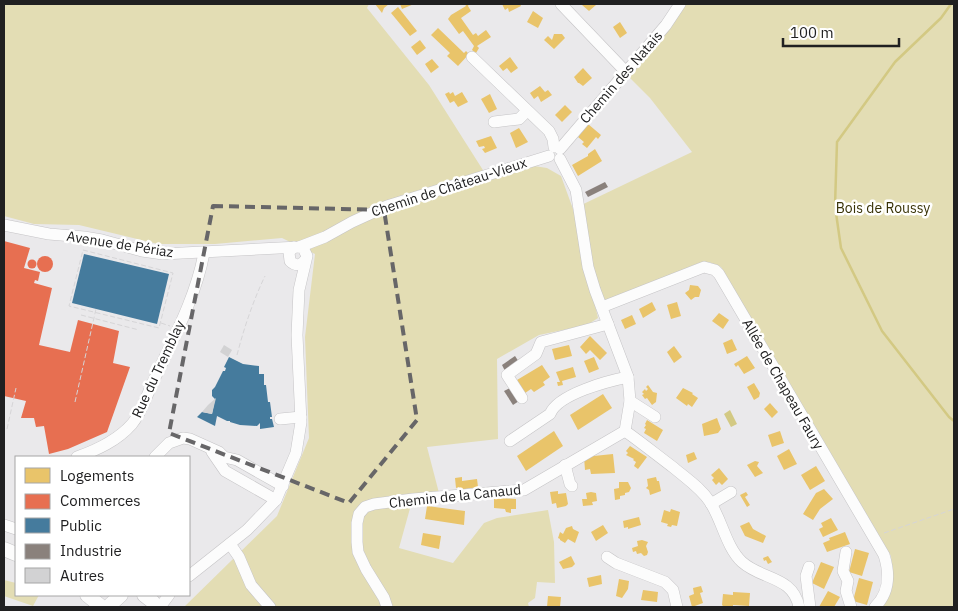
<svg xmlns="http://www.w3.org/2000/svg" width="958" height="611" viewBox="0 0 958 611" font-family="'IBM Plex Sans',sans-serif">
  <rect width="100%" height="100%" fill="#eae9eb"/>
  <g fill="#e3ddb4">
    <path d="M4,4h365l-2,4 62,77 59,93 46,-12 13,2 14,8 12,33 119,-57 -42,-54 -23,-23 57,-71h270v603h-71c11,-21 10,-27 8,-51l-170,-289 -12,-5 -10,1 -104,42 3,13 -11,7 -48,10 -42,24 1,80 -71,8 12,46 -25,1 -15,54 54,15 31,-40 13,-5 51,-8 6,32 1,41 -18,-1 -2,16 -7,5 1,4h-345l93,-91 32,-78 -4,-101 10,-83 -33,-16 -67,6h-57l-79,-19 -45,-1 -30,-8z"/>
    <path d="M4,580l12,3v12h23l-6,11 -29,-10z"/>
  </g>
  <path fill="#d3c983" d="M730,410l7,14 -6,3 -7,-13z"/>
  <g fill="#e9c46a">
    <path d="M375,4h14l-5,4 -2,5z"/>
    <path d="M400,4h14l-12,5z"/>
    <path d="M465,4h4l-1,2 3,5 -10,7 12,17 3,-2 2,3 8,-6 5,7 -14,9 2,2 -3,5 -4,-3 2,-4 -11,-15 -4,3 -11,-15 3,-4 15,-9z"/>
    <path d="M502,4h18l1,2 -12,6 -1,-4 -3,2z"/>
    <path d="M585,4h10l1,1 -7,6 -7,-6z"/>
    <path d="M398,7l19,24 -7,5 -19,-23z"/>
    <path d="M533,11l10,7 -5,10 -11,-6z"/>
    <path d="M620,22l7,11 -7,5 -7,-11z"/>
    <path d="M438,28l26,25 2,-2 3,3 -11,12 -11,-10 3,-3 -19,-18z"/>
    <path d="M554,34h8l3,4 -11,11 -10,-9 4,-4 4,4z"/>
    <path d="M420,40l6,8 -9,7 -6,-8z"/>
    <path d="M510,57l8,11 -7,5 -4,-5 -4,3 -4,-5z"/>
    <path d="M432,59l7,8 -8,6 -6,-9z"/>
    <path d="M583,68l9,10 -9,8 -4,-3h-1l-4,-6z"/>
    <path d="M540,86l5,6 3,-2 4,5 -11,7 -3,-6 -4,3 -4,-6z"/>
    <path d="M449,92l1,2 3,-2 2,4 7,-4 6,10 -10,5 -4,-6 -4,2 -5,-9z"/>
    <path d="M490,94l7,15 -8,4 -8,-14z"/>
    <path d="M565,105l7,7 -10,10 -7,-7z"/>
    <path d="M588,124l13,11 -3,4 -2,-2 -9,11 -5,-4 2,-2 -6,-5z"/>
    <path d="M519,128l9,14 -12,6 -6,-15z"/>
    <path d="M491,136l6,12 -12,5 -3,-4 3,-1 -1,-2 -5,1 -3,-6z"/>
    <path d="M595,149l7,12 -24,15 -6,-11 16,-9v-2z"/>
    <path d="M690,285l8,1 3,4 -2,7h-4l-4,3 -6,-7 4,-3z"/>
    <path d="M652,302l4,8 -13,8 -4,-9z"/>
    <path d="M677,302l4,14 -10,3 -4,-14z"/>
    <path d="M719,313l10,7 -6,9 -11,-8z"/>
    <path d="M632,315l4,9 -11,5 -4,-9z"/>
    <path d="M590,336l17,17 -7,7 -10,-10 -4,4 -6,-7z"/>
    <path d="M732,339l5,11 -10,4 -4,-11z"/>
    <path d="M569,345l3,11 -17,4 -3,-11z"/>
    <path d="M674,346l8,11 -8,6 -7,-11z"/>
    <path d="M747,356l8,12 -11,6 -6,-9 -2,2 -2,-3z"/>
    <path d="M594,357l5,12 -10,4 -5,-12z"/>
    <path d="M542,365l8,12 -7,5 2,3 -11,7 -3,-3 -6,4 -8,-13z"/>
    <path d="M573,367l3,10 -14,4 1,4 -5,1 -1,-4h3l-4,-10z"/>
    <path d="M754,383l6,10 -1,4 -5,3 -7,-13z"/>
    <path d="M648,385l5,7 4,1 -1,9 -4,3 -5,-7 -2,1 -3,-4 2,-1 -2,-2 3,-3 1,2 2,-2 -2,-2z"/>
    <path d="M683,388l10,5 -1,1 6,4 -6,9 -4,-3 -1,2 -11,-8z"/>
    <path d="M603,394l9,14 -34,22 -8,-15z"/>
    <path d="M770,403l8,9 -6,6 -8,-9z"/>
    <path d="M717,418l4,11 -3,4 -14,3 -2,-12z"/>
    <path d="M647,420l16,10 -6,11 -13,-8 2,-4 -2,-1 2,-3 -1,-1z"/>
    <path d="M554,431l9,15 -37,25 -9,-15z"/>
    <path d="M780,431l4,12 -12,4 -4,-12z"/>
    <path d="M630,446l17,11 -9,12 -4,-3 2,-4 -3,-2 1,-1 -8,-4 2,-2 -2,-2z"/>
    <path d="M789,449l8,15 -13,6 -7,-14z"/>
    <path d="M694,452l3,7 -9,4 -2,-8z"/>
    <path d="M613,454l2,19 -24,1 -1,-5 -5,1 -1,-13z"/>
    <path d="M755,461l4,1 -2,4 6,7 -8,4 -8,-12z"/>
    <path d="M816,466l9,15 -15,9 -9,-15z"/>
    <path d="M719,468l9,11 -6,6 -3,-3 -3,3 -4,-5 2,-2 -3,-3z"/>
    <path d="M462,477v4l15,-2 1,8 -19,3v-3l-3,1 -1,-10z"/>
    <path d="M656,477l1,4h2l2,10 -11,4 -1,-5 -3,-2 2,-2 -1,-7z"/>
    <path d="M619,482h9l3,6 -2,4 -4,1v2l-5,1v3l-5,1 -1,-11 5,-1z"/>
    <path d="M824,489l9,10 -13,10 -7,11 -10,-6 13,-21z"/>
    <path d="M558,491v3l8,-1 2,11 -2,2 -9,2 -1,-5 -4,1 -2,-12z"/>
    <path d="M591,492l5,1 1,8 -5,1 1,3 -10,1 -1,-7h5l-1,-6z"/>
    <path d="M746,492l2,3 -3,2 5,8 -3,2 -7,-12z"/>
    <path d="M494,496h6v2l16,1v10h-5v4l-5,-1 -1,-3 -11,-1z"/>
    <path d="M427,506l38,5 -1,14 -39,-6z"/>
    <path d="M671,509l9,3 -3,14 -5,-1 -1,2 -4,-1 1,-2 -7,-2 3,-12 6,2z"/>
    <path d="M639,517l2,8 -13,4v-2l-4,1 -1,-7z"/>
    <path d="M831,518l7,12 -15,7 -4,-8 4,-2 -2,-4z"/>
    <path d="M749,522l4,7 13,7 -3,7 -18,-7 -5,-10z"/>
    <path d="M603,525l5,8 -12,8 -5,-9z"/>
    <path d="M572,526l1,3 6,3 -4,11 -7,-4 -3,4 -5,-3v-1l-2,-1 2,-6 3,2 3,-6z"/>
    <path d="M845,532l5,12 -23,8 -4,-9 7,-3 -1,-2z"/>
    <path d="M423,533l18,3 -2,13 -18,-4z"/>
    <path d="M642,540l6,2 -2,4 2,6 -1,3 -3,1 -3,-3 -4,1 -1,-3 -3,1 -1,-4 6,-2 -1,-5z"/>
    <path d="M855,549l14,4 -7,23 -13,-4z"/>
    <path d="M571,556l4,8 -3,3 -9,2 -4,-7z"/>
    <path d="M768,556l4,6 -4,2 -2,-4 -2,1 -1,-3z"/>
    <path d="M821,562l13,5 -10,22 -12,-6z"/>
    <path d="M601,575l1,9 -13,3 -2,-9z"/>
    <path d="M859,578l14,4 -6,23 -14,-4z"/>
    <path d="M619,579l10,2 -1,8 -6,9 -6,-2z"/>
    <path d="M701,586l2,6 -3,1 3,10 -11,4 -3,-11 5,-2 -1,-6z"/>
    <path d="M643,590l15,2 -1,10 -16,-2z"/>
    <path d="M828,591l12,6 -6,10h-15z"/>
    <path d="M733,592l17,1 -1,13 -16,-1v2h-9l-2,-2 1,-11 10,1z"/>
    <path d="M548,596l13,1 -1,10h-13z"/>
  </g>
  <g fill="#e76f51">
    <path d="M4,241l26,7 -6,20 16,4 -2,9 -3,-1 -1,3 18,5 -13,57 31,7 8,-32 41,11 -6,32 17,4 -23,65 -39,17 -19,5 -5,-28 -8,1 -2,-9h-13l5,-17 -22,-5z"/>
    <circle cx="45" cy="264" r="8"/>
    <circle cx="32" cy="264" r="4.5"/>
  </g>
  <g fill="#457b9d">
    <path d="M84,254l85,20 -12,50 -85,-21z"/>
    <path d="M229,357l14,7 16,2v8h5v11h2l2,17h2l2,15h-2v2h2l2,8 -14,2v-6l-3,3 -17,-1 -10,-3v-1h-3l-10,-5 -2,10 -18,-9 5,-5 10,2 3,-15 -3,-3v-6l3,-3 8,-16h2l1,-3 -2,-1z"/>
  </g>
  <g fill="#8a817c">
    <path d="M605,182l3,5 -20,10 -3,-5z"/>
    <path d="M515,356l4,6 -14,9 -3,-6z"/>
    <path d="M510,388l9,13 -6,4 -9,-14z"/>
  </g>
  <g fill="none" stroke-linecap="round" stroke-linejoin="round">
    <path stroke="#d3c983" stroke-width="2.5" d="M951,4l-10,14 -46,44 -58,80 -2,64 6,42 41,83 67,86 5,4"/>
  </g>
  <g fill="#d2d2d3">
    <path d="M224,345l8,5 -4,7 -8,-5z"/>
    <path d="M216,398l-4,16 -10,-2 6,-7z"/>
  </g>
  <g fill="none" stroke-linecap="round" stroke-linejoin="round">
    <g stroke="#c5c4c6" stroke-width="12">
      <g id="minor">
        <path d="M561,4l65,68"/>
        <path d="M472,57l77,74 4,8 1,8"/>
        <path d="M494,122l25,-3 8,-8"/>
        <path d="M560,149l66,-77 40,-47 14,-21"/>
        <path d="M4,225l45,9 35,3 18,3 40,11 21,3 136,-7 26,-10 27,-15 35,-16 162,-50"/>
        <path d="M294,247l-5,5 1,9c5,5 11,5 15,-1"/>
        <path d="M602,307l102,-40 11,3 4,4 165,281c6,19 6,37 -9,52"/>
        <path d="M522,398l-15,-23 29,-21 5,-12 67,-18"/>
        <path d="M630,401l25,16"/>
        <path d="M280,419l21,-2"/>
        <path d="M625,431c17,12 33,25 49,37 13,11 27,20 36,34 12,18 16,45 32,60 20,18 51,14 57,45"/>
        <path d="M510,441l40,-27c8,-20 58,-33 78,-37"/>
        <path d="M212,452l13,19 51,29"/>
        <path d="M77,457c20,-7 40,-16 55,-33 10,-12 15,-30 22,-44 19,-41 42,-83 50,-127"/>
        <path d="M155,457l14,-14 14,-5 7,1 29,13 5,5 13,3 46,26"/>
        <path d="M565,465l5,19 2,2"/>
        <path d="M711,504l20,-12"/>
        <path d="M4,525l12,4"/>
        <path d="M230,544l9,13 12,28 19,22"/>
        <path d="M846,552l-3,19 5,10 -2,10 5,16"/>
        <path d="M607,557l9,6 49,19 8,8 4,17"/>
        <path d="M809,567l-3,9 4,31"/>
        <path d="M189,576l58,-46 29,-30 20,-47 5,-31 -4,-87 2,-45 8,-34 -4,-8 -4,-1"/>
        <path d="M160,607l9,-12"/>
        <path d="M387,607l-3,-9 -18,-29 -8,-17 -1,-10v-19l2,-9 6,-7 9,-3 39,-5 111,-9 101,-59 5,-30 -2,-24 -33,-87 -7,-23 -12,-77 -16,-31"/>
      </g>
    </g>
    <g stroke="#c5c4c6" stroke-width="15">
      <g id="major">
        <path d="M4,549l12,5"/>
        <path d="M87,595l15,12"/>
        <path d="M144,595l9,7 3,5"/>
        <path d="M110,607l1,-3 10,-9"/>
      </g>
    </g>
    <g stroke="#d6d5d7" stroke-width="1" stroke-dasharray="5 2.5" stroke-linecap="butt">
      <path d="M83,250l90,23 -14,55 -90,-22z"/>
      <path d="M81,315l58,15"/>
      <path d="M161,323l9,3"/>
      <path d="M237,355c7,-27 16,-54 28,-79"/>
      <path d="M75,402l21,-93"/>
      <path d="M7,429l9,-41"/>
      <path d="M884,533l70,-24"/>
    </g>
    <use href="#minor" stroke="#fcfcfc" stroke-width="11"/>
    <use href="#major" stroke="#fcfcfc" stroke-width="14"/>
  </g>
  <path fill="none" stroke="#676668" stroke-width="4" stroke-dasharray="10 6" stroke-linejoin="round" d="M213,206l171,4 33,210 -68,83 -180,-70z"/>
  <g text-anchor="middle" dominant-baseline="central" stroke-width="5" stroke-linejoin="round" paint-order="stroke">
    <g font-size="14" fill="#202021" stroke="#fff">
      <text transform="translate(621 77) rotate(-49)">Chemin des Natais</text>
      <text transform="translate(449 187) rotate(-18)">Chemin de Château-Vieux</text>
      <text transform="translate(120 244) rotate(9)">Avenue de Périaz</text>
      <text transform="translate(158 369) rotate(-65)">Rue du Tremblay</text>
      <text transform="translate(783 384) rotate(60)">Allée de Chapeau Faury</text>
      <text transform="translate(455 496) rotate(-6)">Chemin de la Canaud</text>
    </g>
    <g font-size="14" fill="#383206" stroke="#fff">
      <text x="883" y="208">Bois de Roussy</text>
    </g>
  </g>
  <rect width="958" height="611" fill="none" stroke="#202021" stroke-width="10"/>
  <rect x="15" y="456" width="175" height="140" fill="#ffffff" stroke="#a6a6a6"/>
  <rect x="25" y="468" width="25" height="15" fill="#e9c46a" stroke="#a6a6a6"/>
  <text x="60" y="481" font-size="15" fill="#202021">Logements</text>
  <rect x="25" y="494" width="25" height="15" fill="#e76f51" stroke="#a6a6a6"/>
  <text x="60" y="506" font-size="15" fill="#202021">Commerces</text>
  <rect x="25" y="518" width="25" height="15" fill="#457b9d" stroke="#a6a6a6"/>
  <text x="60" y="531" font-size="15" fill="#202021">Public</text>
  <rect x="25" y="544" width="25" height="15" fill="#8a817c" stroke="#a6a6a6"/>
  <text x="60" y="556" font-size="15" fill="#202021">Industrie</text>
  <rect x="25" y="568" width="25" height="15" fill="#d2d2d3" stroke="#a6a6a6"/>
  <text x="60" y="581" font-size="15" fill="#202021">Autres</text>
  <path d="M783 38v8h116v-8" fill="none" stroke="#202021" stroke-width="2.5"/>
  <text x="790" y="38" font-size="15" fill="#202021" stroke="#ffffff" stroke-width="4" paint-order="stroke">100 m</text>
</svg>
